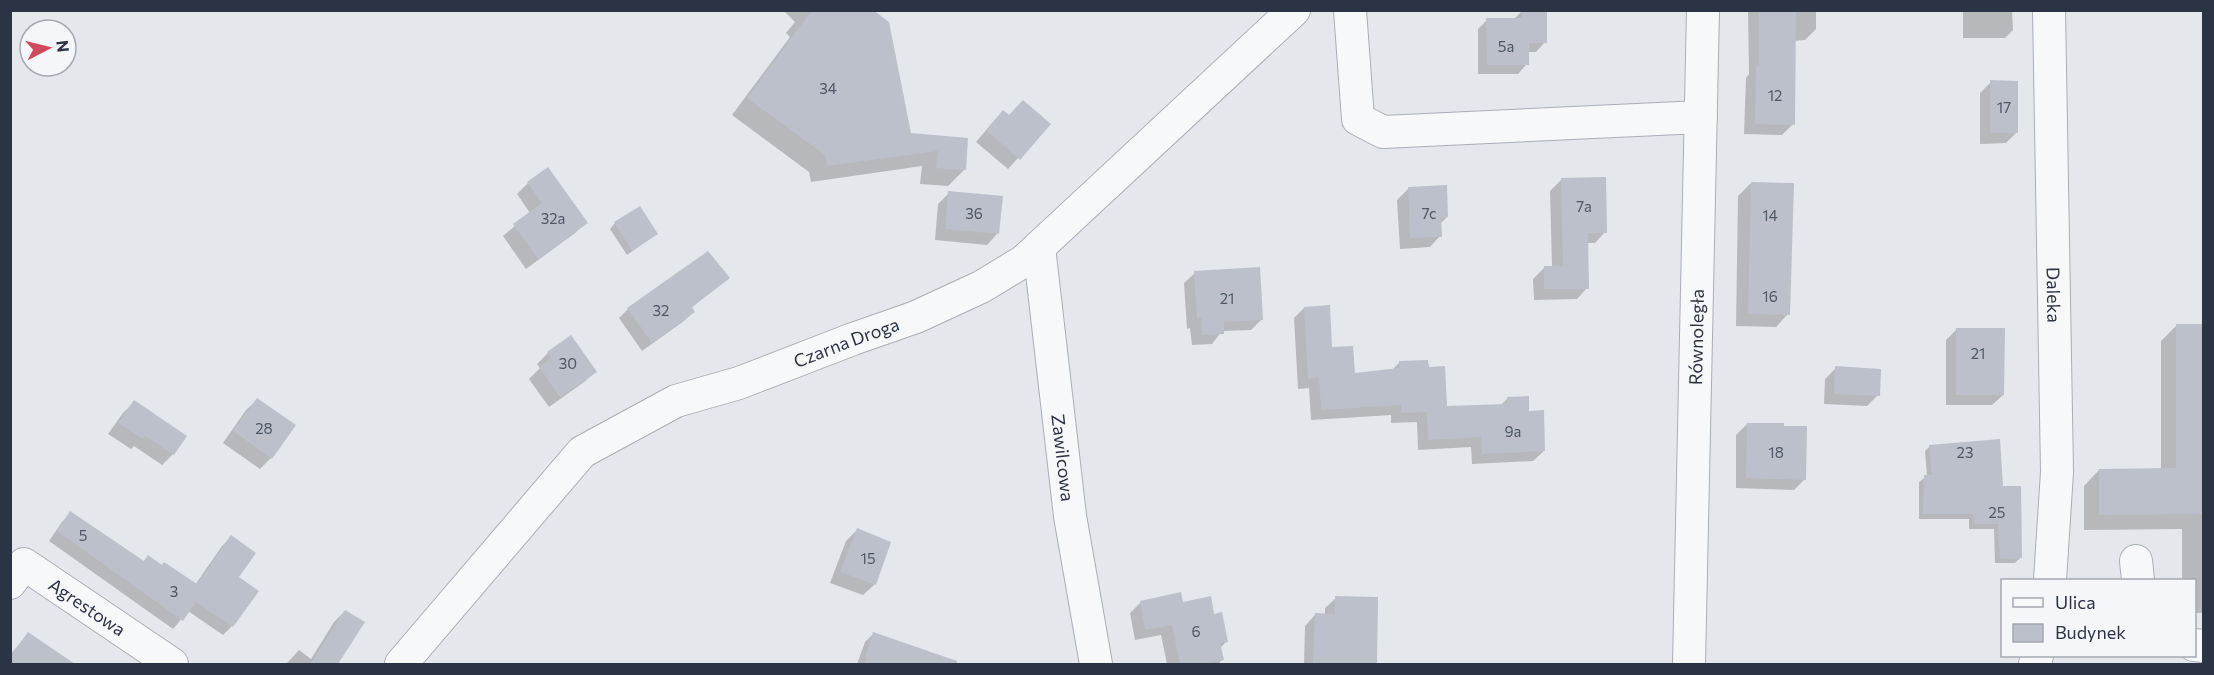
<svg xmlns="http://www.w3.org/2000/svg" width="2214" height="675" viewBox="0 0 2214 675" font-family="Commissioner,sans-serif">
  <rect width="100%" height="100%" fill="#e4e7ec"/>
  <g fill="#0003">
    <path d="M783,10h88l38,125 58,5 -3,30 -16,16 -28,-2 2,-18 -111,16 -2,-10 -77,-57 58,-78 -4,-4 9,-11z"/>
    <path d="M1748,10h68v19l-11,11 -11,1 -1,83 -11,11 -38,-1 2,-56 3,-4z"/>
    <path d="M1963,10h49l1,20 -8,8h-42z"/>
    <path d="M1522,11l23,31 -9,10h-9v12l-9,10h-40v-45l9,-9h26z"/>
    <path d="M1991,82l26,50 -11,11 -26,1v-51z"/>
    <path d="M1008,117l41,7 -41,45 -32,-27 16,-19z"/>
    <path d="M1561,180l44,52 -10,11h-8v45l-10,11 -43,1 -1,-21 11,-11h8l-2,-77z"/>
    <path d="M528,183l58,39 -11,11 -49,36 -23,-33 27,-23 -13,-19z"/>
    <path d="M1751,183l37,131 -12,13 -40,-1 2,-130z"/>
    <path d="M1408,189l39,28 -7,7v12l-10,11 -30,2 -3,-49z"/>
    <path d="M949,193l48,41 -10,11 -52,-5 3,-36z"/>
    <path d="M615,223l41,11 -29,21 -17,-26z"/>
    <path d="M1195,273l67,46 -11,11 -29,1 -10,13 -20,1 -2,-17 -3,1 -3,-46z"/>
    <path d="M728,278l-37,30 2,4 -9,9 -42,30 -23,-33 9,-9z"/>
    <path d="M1304,308l27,41 23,26 38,-5 8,-8 27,6 19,39 55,-2 6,-6 37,52 -11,10 -61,3 -1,-17 -53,3 -1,-28 -26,1v-8l-80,5 -2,-32 -11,1 -4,-71z"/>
    <path d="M2177,325h27v288h-10v-33h-12v-51l-98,1v-44l15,-16h62v-129z"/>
    <path d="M1957,329l46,66 -11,10h-46v-65z"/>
    <path d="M548,353l47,19 -11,10 -35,25 -20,-28 11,-11 -3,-4z"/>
    <path d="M1836,368l42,27 -11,11 -43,-2 1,-25z"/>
    <path d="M257,400l14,58 -11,11 -37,-26 23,-33z"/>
    <path d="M134,402l39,52 -11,11 -28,-19 -3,3 -23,-15 15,-21z"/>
    <path d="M1747,424l35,3 23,52 -11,11 -58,-2v-53z"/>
    <path d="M1930,446l71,42 19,70 -5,5h-20l-1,-34h-25v-10h-50v-37l8,-6 -2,-25z"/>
    <path d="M71,513l72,49 5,-5 47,28 27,-39 9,-9 6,41 19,13 -24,35 -9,9 -35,-24 -15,18 -124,-88 13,-19z"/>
    <path d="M857,530l32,13 -15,42 -11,10 -33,-12 16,-42z"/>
    <path d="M1336,598l39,66h-71l1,-38 10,-11h10v-7z"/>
    <path d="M1141,602l72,13 14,26 -7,7 2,12 -4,4h-51l-6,-29 -26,5 -5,-27z"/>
    <path d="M345,611l-5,48 -6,5h-48l13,-14 12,9 23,-37z"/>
    <path d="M874,633l48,17 -5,14h-60l8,-22z"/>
    <path d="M28,634l31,21 -6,9h-43v-9z"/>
  </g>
  <g fill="#bbc0ca">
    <path d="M812,10h61l16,12 22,111 57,5 -2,32 -30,-2 2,-17 -111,15 -2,-11 -78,-57z"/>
    <path d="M1522,10h25v33h-18v22h-42l-1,-47h36z"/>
    <path d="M1759,10h37l-1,115 -40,-1 1,-59 3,1z"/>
    <path d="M1990,80l28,1v52h-28z"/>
    <path d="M1023,100l28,24 -31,36 -34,-30 17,-20 6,5z"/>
    <path d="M548,167l40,56 -50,36 -25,-35 29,-21 -15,-21z"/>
    <path d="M1606,177l1,56h-19l1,56h-45v-23h19l-2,-88z"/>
    <path d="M1751,182l43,1 -4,132 -42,-1z"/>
    <path d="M1447,185l1,32 -7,1 1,19 -32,1 -2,-51z"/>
    <path d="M948,191l55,5 -4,38 -54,-5z"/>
    <path d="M640,206l18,28 -26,17 -18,-29z"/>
    <path d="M708,251l22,27 -38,29 3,5 -43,31 -25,-35z"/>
    <path d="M1260,267l3,53 -39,2v12l-22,1 -1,-17h-4l-3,-47z"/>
    <path d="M1330,305l2,42 21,-1 2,27 44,-5v-7l29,-1 1,7 16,-1 2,40 60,-2v-7l22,-1v15l15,-1 1,41 -63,3 -1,-17 -53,3 -1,-28 -26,1v-8l-80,5 -2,-32 -11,1 -4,-72z"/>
    <path d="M2176,324h28v190l-105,1v-46l77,-1z"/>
    <path d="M1956,328h49l-1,67h-48z"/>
    <path d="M571,335l26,37 -37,25 -21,-30 12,-9 -4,-6z"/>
    <path d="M1835,366l46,3 -1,27 -46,-2z"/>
    <path d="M257,398l39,27 -24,34 -39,-28z"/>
    <path d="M134,400l53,36 -13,19 -29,-19 -2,3 -25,-16z"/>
    <path d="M1747,423h37v3h23l-1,54 -60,-2z"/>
    <path d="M2000,439l3,47h18l1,72 -22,1 -2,-35h-24l-1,-10h-50l1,-39h8l-3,-30z"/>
    <path d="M70,511l74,50 4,-6 14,10 2,-3 33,22 34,-49 25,18 -17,24 20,14 -26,36 -37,-25 -13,19 -126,-90z"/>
    <path d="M857,528l34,14 -15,43 -36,-13z"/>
    <path d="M1181,592l2,10 28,-6 3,18 8,-2 6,30 -8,1 4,17 -21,4h-23l-8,-39 -27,5 -5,-29z"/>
    <path d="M1335,596l43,1 -1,67 -64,-1 2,-50 20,1z"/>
    <path d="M345,610l20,12 -27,42h-28z"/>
    <path d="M28,632l47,32h-65v-7z"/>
    <path d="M873,632l84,29v3h-92l2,-6 -2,-1z"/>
  </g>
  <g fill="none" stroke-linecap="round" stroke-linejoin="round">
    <g stroke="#a9aeb7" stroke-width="34">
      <g id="minor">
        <path d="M1350,10l8,109 25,13 318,-15"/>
        <path id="s1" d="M2049,10l8,462 -7,108"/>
        <path id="s2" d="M1039,247l31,269 26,148"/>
        <path d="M2136,561l2,19"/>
        <path id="s3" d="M10,583l14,-19 148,100"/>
        <path d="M2194,645l10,1"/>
        <path id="s4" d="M401,664l181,-212 94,-51 63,-18 114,-44 63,-22 65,-30 43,-26 270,-251"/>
        <path id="s5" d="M1689,664l14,-654"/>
        <path d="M2035,664l2,-8"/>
      </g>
    </g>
    <use href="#minor" stroke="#f7f8fa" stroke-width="32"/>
  </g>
  <g text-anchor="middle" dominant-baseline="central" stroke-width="5" stroke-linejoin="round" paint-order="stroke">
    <g font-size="15" fill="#4f5766">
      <text x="1506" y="46">5a</text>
      <text x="828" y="88">34</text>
      <text x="1775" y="95">12</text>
      <text x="2004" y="107">17</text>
      <text x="1584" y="206">7a</text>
      <text x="974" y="213">36</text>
      <text x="1429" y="213">7c</text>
      <text x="1770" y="215">14</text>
      <text x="553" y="218">32a</text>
      <text x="1770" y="296">16</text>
      <text x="1227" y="298">21</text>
      <text x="661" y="310">32</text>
      <text x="1978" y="353">21</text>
      <text x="568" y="363">30</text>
      <text x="264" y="428">28</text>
      <text x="1513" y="431">9a</text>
      <text x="1776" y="452">18</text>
      <text x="1965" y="452">23</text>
      <text x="1997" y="512">25</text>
      <text x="83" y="535">5</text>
      <text x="868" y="558">15</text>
      <text x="174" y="591">3</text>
      <text x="1196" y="631">6</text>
    </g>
    <g font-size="18" fill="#2b3445" stroke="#f4f6f9">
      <text stroke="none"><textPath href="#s1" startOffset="285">Daleka</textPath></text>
      <text stroke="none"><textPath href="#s5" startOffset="327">Równoległa</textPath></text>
      <text stroke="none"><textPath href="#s4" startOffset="566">Czarna Droga</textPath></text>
      <text stroke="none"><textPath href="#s2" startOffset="212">Zawilcowa</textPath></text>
      <text stroke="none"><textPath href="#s3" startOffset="100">Agrestowa</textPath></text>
    </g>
  </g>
  <rect width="2214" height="675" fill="none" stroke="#2b3445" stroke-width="24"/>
  <rect x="2001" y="579" width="195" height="78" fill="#f4f6f9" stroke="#a4a8b1" stroke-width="1.5"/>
  <rect x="2013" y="598" width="30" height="9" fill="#f7f8fa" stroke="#a4a8b1" stroke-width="1.5"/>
  <text x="2055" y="609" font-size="18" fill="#2b3445">Ulica</text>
  <rect x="2013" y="624" width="30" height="18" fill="#bbc0ca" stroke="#a4a8b1" stroke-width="1.5"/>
  <text x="2055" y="639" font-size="18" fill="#2b3445">Budynek</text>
  <g transform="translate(48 48) rotate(83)"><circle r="28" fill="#f4f6f9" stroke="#a4a8b1" stroke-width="1.5"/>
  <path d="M0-4.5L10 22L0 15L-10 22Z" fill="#d1495b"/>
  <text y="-9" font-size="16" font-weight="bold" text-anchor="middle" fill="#2b3445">N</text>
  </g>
</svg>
